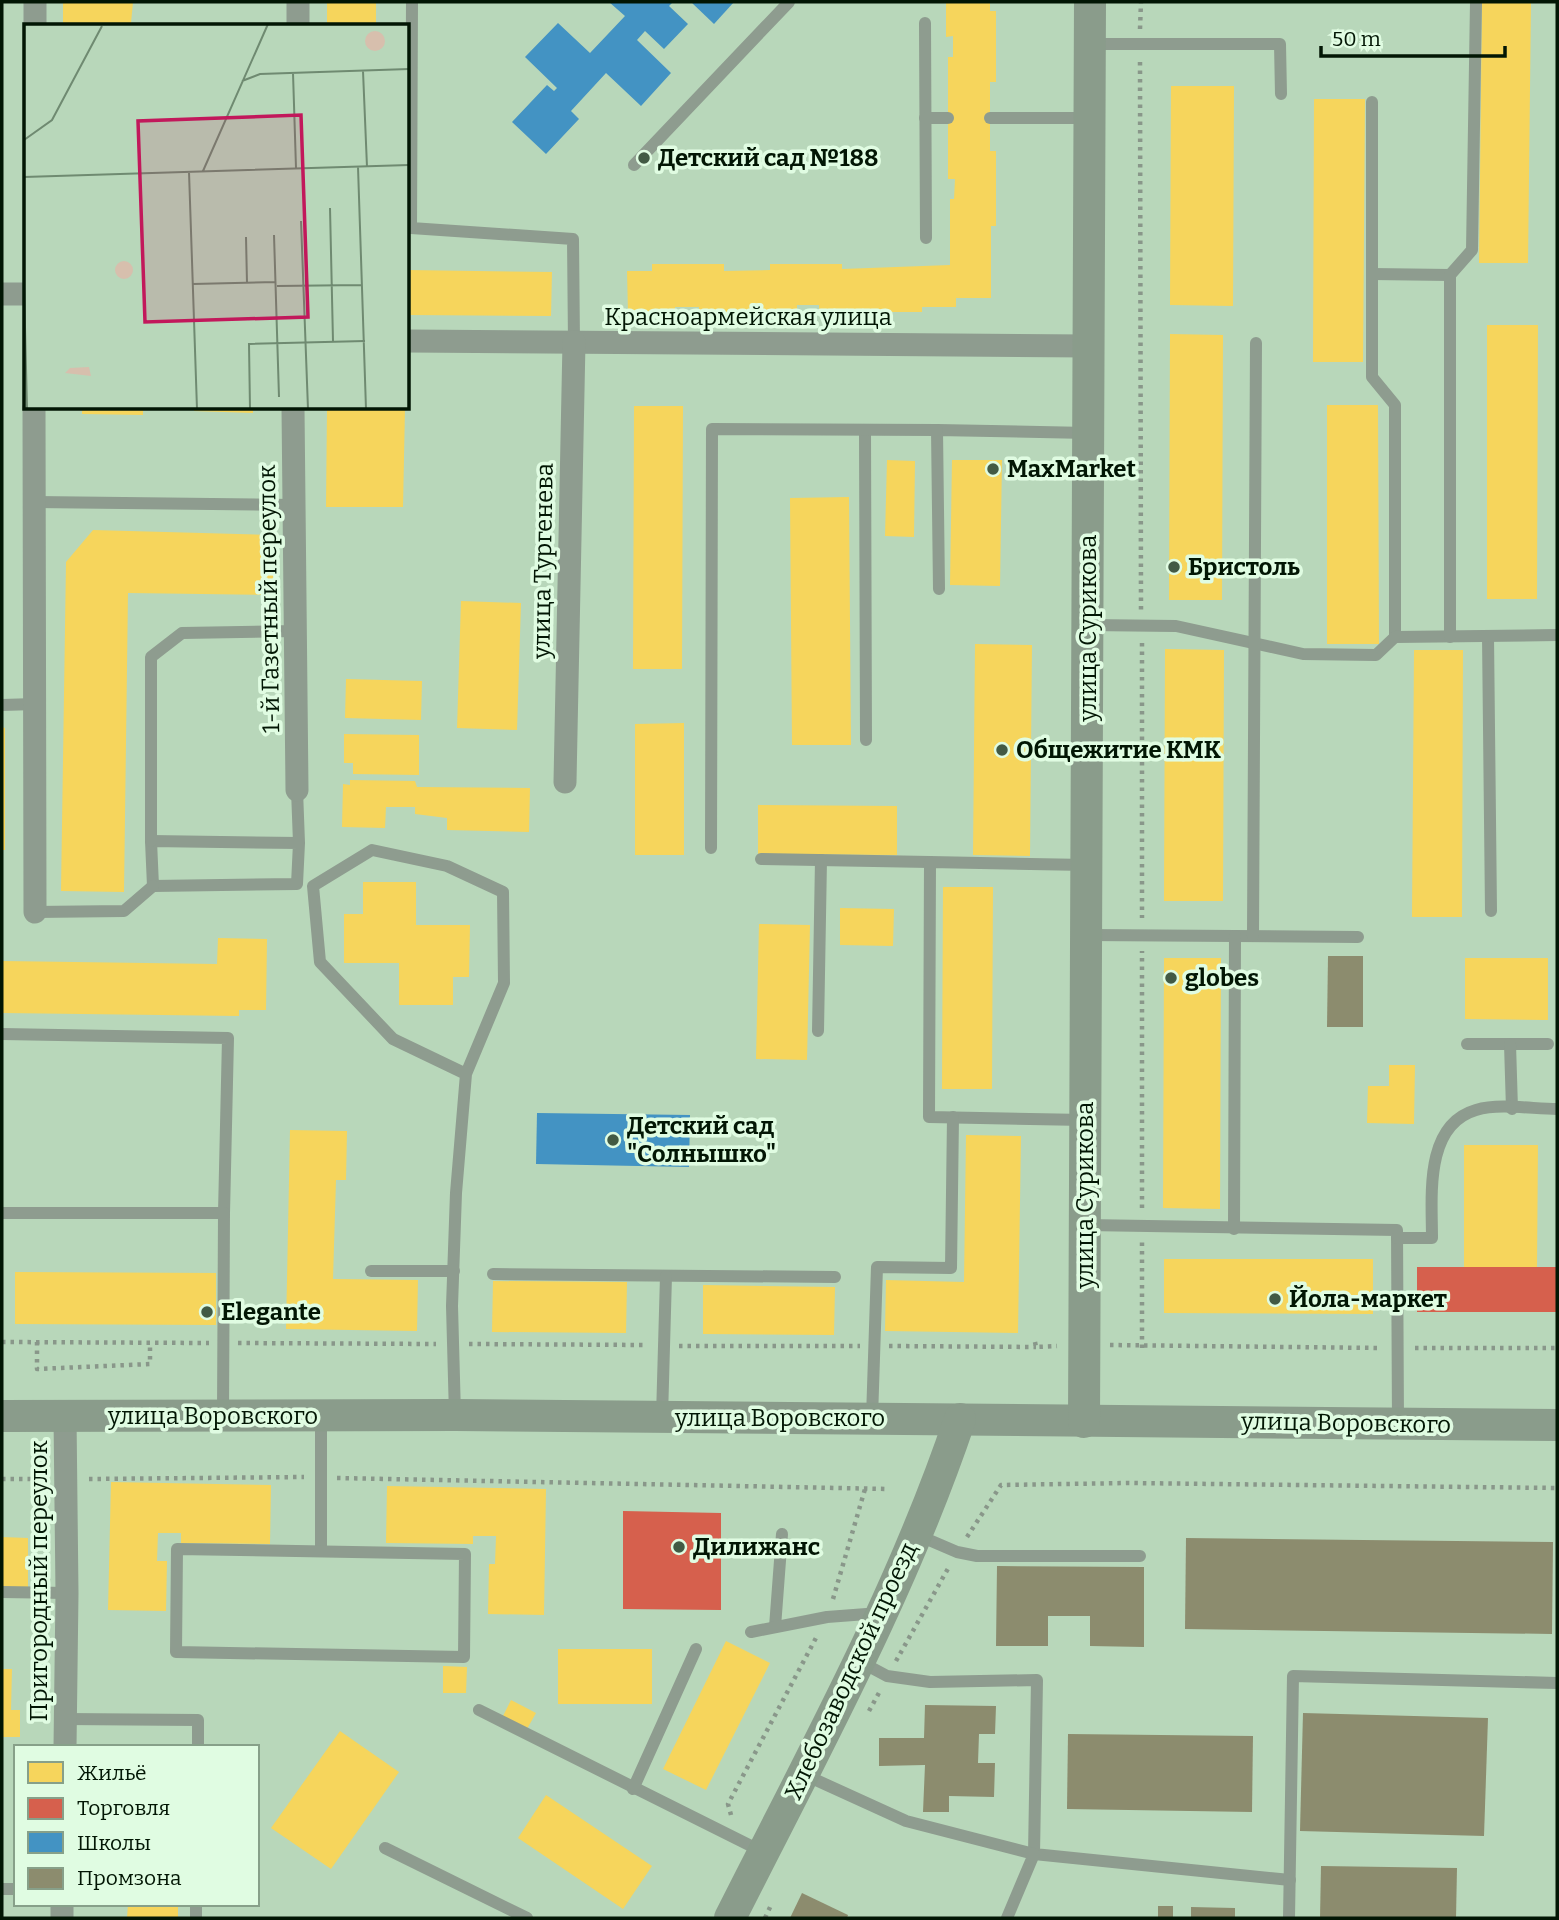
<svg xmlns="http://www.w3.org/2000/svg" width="1559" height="1920" viewBox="0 0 1559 1920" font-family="Bitter,serif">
  <rect width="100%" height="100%" fill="#b8d7ba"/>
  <g fill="#f6d55c">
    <path d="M63,2h70l-2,21 -4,3h-64z"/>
    <rect x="327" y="2" width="49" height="24"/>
    <path d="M946,2h44v9h6v71h-6v69h6v75h-5v72h-35v9h-34v5h-103v-7h-22v7l-98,1v-6h-24v6h-47l-1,-42h25v-7h72v7l46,-1v-6h72v5l108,-4v-66h4l1,-20h-7v-122h5v-21l-7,1z"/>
    <path d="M1482,2h49l-3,261h-49z"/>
    <path d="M1171,86h63l-1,220 -63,-1z"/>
    <path d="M1314,99h51l-2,263h-50z"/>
    <path d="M408,270l144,2 -1,44 -143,-1z"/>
    <path d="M1487,325h51l-1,274h-50z"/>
    <path d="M1170,334l53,1 -1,265h-53z"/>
    <path d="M1327,405h51l1,239h-52z"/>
    <path d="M634,406h49l-1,263h-49z"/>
    <path d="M82,408h61v7l-61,-1z"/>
    <path d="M194,408h59v5l-59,-2z"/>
    <path d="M327,408h78l-2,99h-77z"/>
    <path d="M887,460l28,1 -1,76 -29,-1z"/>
    <path d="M952,460h50l-2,126 -50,-1z"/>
    <path d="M849,497l2,248h-59l-2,-247z"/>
    <path d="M93,530l181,5 -1,60 -145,-2 -4,299 -63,-1 5,-329z"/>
    <path d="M461,601l60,2 -4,127 -60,-2z"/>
    <path d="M975,644l57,1 -2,211 -57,-1z"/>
    <path d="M1165,649l59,1 -1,251h-59z"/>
    <path d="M1414,650h49l-1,267h-50z"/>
    <path d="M346,679l76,2 -1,39 -76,-2z"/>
    <path d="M684,723v132h-49v-131z"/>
    <path d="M2,727l3,1v122h-3z"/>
    <path d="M344,734l75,1v40l-66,-1v-11h-9z"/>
    <path d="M350,780l65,1 2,6 113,1 -1,44 -82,-2v-12l-32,-4v-7h-29l-1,21 -43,-1 1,-43 7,1z"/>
    <path d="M758,805l139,1v49l-139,-1z"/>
    <path d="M363,882h53v43h54l-1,52h-16v28h-54v-42h-55v-49h19z"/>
    <path d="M943,887h50l-1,202h-50z"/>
    <path d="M840,908l54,1 -1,37 -53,-1z"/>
    <path d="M759,924l51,1 -3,135 -51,-1z"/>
    <path d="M218,938l49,1 -1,71h-27v6l-237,-3v-52l215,3z"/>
    <path d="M1164,958h57l-1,251 -57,-1z"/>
    <path d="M1465,958h83v62l-83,-1z"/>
    <path d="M1389,1065h26l-1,59 -47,-1 1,-37h21z"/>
    <path d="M290,1130l57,1 -1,49h-10l-3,99 85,1 -1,51 -131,-2z"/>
    <path d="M966,1135l55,1 -3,197 -133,-2 1,-51 78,2z"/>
    <path d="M1464,1145h74l-1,122h-73z"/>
    <path d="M1164,1259h209v55l-209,-1z"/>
    <path d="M15,1272l201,1v52l-201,-1z"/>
    <path d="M493,1281l134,1 -1,51 -134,-1z"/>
    <path d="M703,1285l132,2 -1,48 -131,-1z"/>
    <path d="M111,1482l160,3 -1,59 -89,-1v-10h-23l-1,28h10l-1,50 -58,-1z"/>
    <path d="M387,1486l159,3 -2,126 -56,-1 1,-50h6l1,-28h-23v8l-87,-1z"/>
    <path d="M2,1537l26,1v50h-26z"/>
    <path d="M726,1641l44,22 -64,127 -43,-21z"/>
    <rect x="558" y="1649" width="94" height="55"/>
    <path d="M443,1666l24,1 -1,26h-23z"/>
    <path d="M2,1669h10l-1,41h9v27h-18z"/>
    <path d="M511,1700l25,13 -9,16 -24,-13z"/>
    <path d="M340,1731l59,41 -68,97 -60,-41z"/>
    <path d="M546,1795l106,71 -29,43 -105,-71z"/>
    <path d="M128,1904h50v14h-51z"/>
  </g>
  <g fill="#d6604d">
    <rect x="1417" y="1267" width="140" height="45"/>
    <path d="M623,1511l98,2v97l-98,-1z"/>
  </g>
  <g fill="#4393c3">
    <path d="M609,2h64l-4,4 19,18 -24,25 -19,-18 -8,9 34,33 -30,33 -35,-33 -35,38 8,8 -33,35 -34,-32 35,-37 7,6 3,-3 -32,-31 33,-34 32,30 35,-37z"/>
    <path d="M691,2h43l-20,22z"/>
    <path d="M537,1113l153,2 -1,52 -153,-3z"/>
  </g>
  <g fill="#8c8c6e">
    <path d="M1328,956h35v71h-36z"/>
    <path d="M1186,1538l367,4 -1,92 -367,-5z"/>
    <path d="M997,1566l147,1v80l-54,-1v-30h-42v30h-52z"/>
    <path d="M925,1705l71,1 -1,28h-16l-1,29h17l-1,34 -45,-1v16h-26l2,-47 -46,1v-28h45z"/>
    <path d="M1303,1713l185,5 -4,118 -184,-5z"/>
    <path d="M1068,1734l185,2 -1,76 -185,-3z"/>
    <path d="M1321,1866l136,2 -1,50h-136z"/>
    <path d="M802,1893l46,22 -1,3h-57z"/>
    <rect x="1158" y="1906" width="15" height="12"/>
    <path d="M1191,1907l44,1v10h-44z"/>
  </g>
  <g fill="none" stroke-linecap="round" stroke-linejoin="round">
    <g stroke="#89978a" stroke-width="4.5" stroke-dasharray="3.5 5" stroke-linecap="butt">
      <path d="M1140,29l1,-27"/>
      <path d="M1140,62l1,548"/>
      <path d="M1142,643v275"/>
      <path d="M1142,1208v-257"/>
      <path d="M2,1342l207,1"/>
      <path d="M37,1342v27l113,-5v-21"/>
      <path d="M1035,1342l1,5 21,-1"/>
      <path d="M238,1343l198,1"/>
      <path d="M469,1344l177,1"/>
      <path d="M1110,1345l271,3"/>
      <path d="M679,1346h181"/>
      <path d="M889,1346l147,1"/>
      <path d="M1142,1348v-106"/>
      <path d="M1415,1348h142"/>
      <path d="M337,1478l552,11"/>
      <path d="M2,1479h29"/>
      <path d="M89,1479l215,-2"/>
      <path d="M967,1537l34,-52 127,-2 429,5"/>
      <path d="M833,1599l32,-110"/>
      <path d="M896,1661l54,-96"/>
      <path d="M869,1711l11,-20"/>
      <path d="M731,1815l-3,-11 89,-168"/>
      <path d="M765,1918l7,-15"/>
    </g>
    <g stroke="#8e9c8f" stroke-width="12">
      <path d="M412,2l-1,226 162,11 1,103"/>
      <path d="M925,23l1,215"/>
      <path d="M1090,44h190l1,50"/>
      <path d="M925,118h23"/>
      <path d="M990,118h99"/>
      <path d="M634,165l155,-163"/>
      <path d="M1372,274l78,1"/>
      <path d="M865,430l1,310"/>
      <path d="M35,502l259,3"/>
      <path d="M939,589l-2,-159 151,3"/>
      <path d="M1088,625l88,1 127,28 73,1 19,-18v-232l-23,-28v-275"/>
      <path d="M1488,636l3,275"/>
      <path d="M1395,637l162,-2"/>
      <path d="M1450,637v-362l22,-25 4,-248"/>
      <path d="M2,705l33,-1"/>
      <path d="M297,790l2,53 -148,-2 2,45 144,-2 2,-41"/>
      <path d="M151,841v-184l31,-24 113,-2"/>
      <path d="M711,848l1,-419 225,1"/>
      <path d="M761,859l169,3"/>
      <path d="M35,912l89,-1 29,-25"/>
      <path d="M1087,935l271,2"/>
      <path d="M1253,936l3,-593"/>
      <path d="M818,1031l3,-171"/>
      <path d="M2,1034l226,4 -4,175"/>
      <path d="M1467,1044h81"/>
      <path d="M1510,1044l2,65"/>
      <path d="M1085,1120l-156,-3 1,-255 157,3"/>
      <path d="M2,1213h222l-1,201"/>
      <path d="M1086,1225l311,5 1,192"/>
      <path d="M1234,1229l1,-293"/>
      <path d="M1397,1238h35c0,-41 -8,-113 44,-128 24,-7 57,-1 81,-1"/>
      <path d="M371,1271h83"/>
      <path d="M493,1274l342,3"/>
      <path d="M455,1415l-3,-109 4,-113 10,-119 38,-91 -1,-91 -56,-26 -75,-16 -59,36 7,76 73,77 73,35"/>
      <path d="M321,1416v135"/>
      <path d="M662,1417l4,-141"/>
      <path d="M872,1418l5,-151 74,1 2,-151"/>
      <path d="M915,1534l42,18 20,4h163"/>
      <path d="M177,1549l288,5 -1,103 -288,-5z"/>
      <path d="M2,1592l65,1"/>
      <path d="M775,1627l7,-93"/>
      <path d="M751,1632l76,-15 53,-4"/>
      <path d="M859,1661l28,15 43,6 107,-2 -3,174 256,26"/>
      <path d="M479,1710l284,142"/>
      <path d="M65,1719l133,1v27"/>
      <path d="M805,1775l101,46 128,33 -27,64"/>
      <path d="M633,1789l63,-140"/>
      <path d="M385,1848l142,70"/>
      <path d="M2,1889h14"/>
      <path d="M196,1918v-14"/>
      <path d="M1289,1918l4,-242 264,7"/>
    </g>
    <g stroke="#8e9c8f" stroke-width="23">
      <path d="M35,26v-24"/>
      <path d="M298,26v-24"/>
      <path d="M2,294h24"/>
      <path d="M408,341l681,5"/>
      <path d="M34,408l1,504"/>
      <path d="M293,408l4,382"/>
      <path d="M565,782l9,-440"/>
      <path d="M65,1747l2,-154 -2,-177"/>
      <path d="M62,1918v-14"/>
    </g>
    <g stroke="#8a9c8b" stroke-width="32">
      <path d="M2,1416l453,-1 1102,10"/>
      <path d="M1084,1422l6,-1420"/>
      <path d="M730,1918c82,-163 172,-326 230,-499"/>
    </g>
  </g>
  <g fill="#425a44" stroke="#e0fce2" stroke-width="2.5">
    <circle cx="644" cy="158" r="7"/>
    <circle cx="993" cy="469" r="7"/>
    <circle cx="1174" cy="567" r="7"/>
    <circle cx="1002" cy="750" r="7"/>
    <circle cx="1171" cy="978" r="7"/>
    <circle cx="613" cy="1140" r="7"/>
    <circle cx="1275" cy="1299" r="7"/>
    <circle cx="207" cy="1312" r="7"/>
    <circle cx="679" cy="1547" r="7"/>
  </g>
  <g text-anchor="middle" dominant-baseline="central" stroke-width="7" stroke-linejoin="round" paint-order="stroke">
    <g font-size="24" font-weight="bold" fill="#021604" stroke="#e0fce2" text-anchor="start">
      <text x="658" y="158">Детский сад №188</text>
      <text x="1007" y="469">MaxMarket</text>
      <text x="1188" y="567">Бристоль</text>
      <text x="1016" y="750">Общежитие КМК</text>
      <text x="1185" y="978">globes</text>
      <text x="627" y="1126">Детский сад<tspan x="627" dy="28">"Солнышко"</tspan></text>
      <text x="1289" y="1299">Йола-маркет</text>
      <text x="221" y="1312">Elegante</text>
      <text x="693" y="1547">Дилижанс</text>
    </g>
    <g font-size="24" fill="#021604" stroke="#e0fce2">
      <text x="748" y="317">Красноармейская улица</text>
      <text transform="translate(543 561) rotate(-89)">улица Тургенева</text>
      <text transform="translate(269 599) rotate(-91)">1-й Газетный переулок</text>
      <text transform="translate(1088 628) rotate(-90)">улица Сурикова</text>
      <text transform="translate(1085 1195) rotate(-90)">улица Сурикова</text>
      <text x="213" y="1416">улица Воровского</text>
      <text x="780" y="1418">улица Воровского</text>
      <text transform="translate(1346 1423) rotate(1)">улица Воровского</text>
      <text transform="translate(39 1581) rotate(-90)">Пригородный переулок</text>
      <text transform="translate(851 1671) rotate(-65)">Хлебозаводской проезд</text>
    </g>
  </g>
  <g transform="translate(24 24)">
    <rect width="385" height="385" fill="#b8d7ba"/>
    <path d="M341 17a10 10 0 1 1 20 0a10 10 0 1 1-20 0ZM91 246a9 9 0 1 1 18 0a9 9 0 1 1-18 0ZM65,343l2,9 -26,-3 5,-5z" fill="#d7bfad"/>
    <path fill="none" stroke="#6f8a71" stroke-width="2" d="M339,47l4,96M269,49l3,95M218,57l18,-7 149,-5M0,116l28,-20 50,-94M334,143l8,242M179,147l65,-147M165,148l8,237M0,153l385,-12M306,184l3,133M277,197l7,188M250,211l5,162M222,213l1,46M169,260l83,-2M0,262l3,123M253,262l85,-1M226,385l-1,-65 116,-3"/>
    <path fill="#c2185b" fill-opacity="0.15" stroke="#c2185b" stroke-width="3.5" d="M277,91l7,202 -163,5 -7,-201z"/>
    <rect width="385" height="385" fill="none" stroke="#021604" stroke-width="3.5"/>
  </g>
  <rect width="1559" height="1920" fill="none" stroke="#021604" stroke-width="7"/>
  <rect x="14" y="1745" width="245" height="161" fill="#e0fce2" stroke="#87a089" stroke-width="2"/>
  <rect x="28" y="1762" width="35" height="21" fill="#f6d55c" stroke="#87a089" stroke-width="2"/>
  <text x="77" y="1780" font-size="21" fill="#021604">Жильё</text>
  <rect x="28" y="1798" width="35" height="21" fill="#d6604d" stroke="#87a089" stroke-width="2"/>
  <text x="77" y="1815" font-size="21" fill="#021604">Торговля</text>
  <rect x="28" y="1832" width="35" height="21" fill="#4393c3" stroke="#87a089" stroke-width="2"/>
  <text x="77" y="1850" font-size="21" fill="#021604">Школы</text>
  <rect x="28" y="1868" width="35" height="21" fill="#8c8c6e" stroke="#87a089" stroke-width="2"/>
  <text x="77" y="1885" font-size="21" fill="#021604">Промзона</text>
  <path d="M1321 46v10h184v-10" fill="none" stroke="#021604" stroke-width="3.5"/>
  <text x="1332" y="46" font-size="21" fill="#021604" stroke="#e0fce2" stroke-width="5" paint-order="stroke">50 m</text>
</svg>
